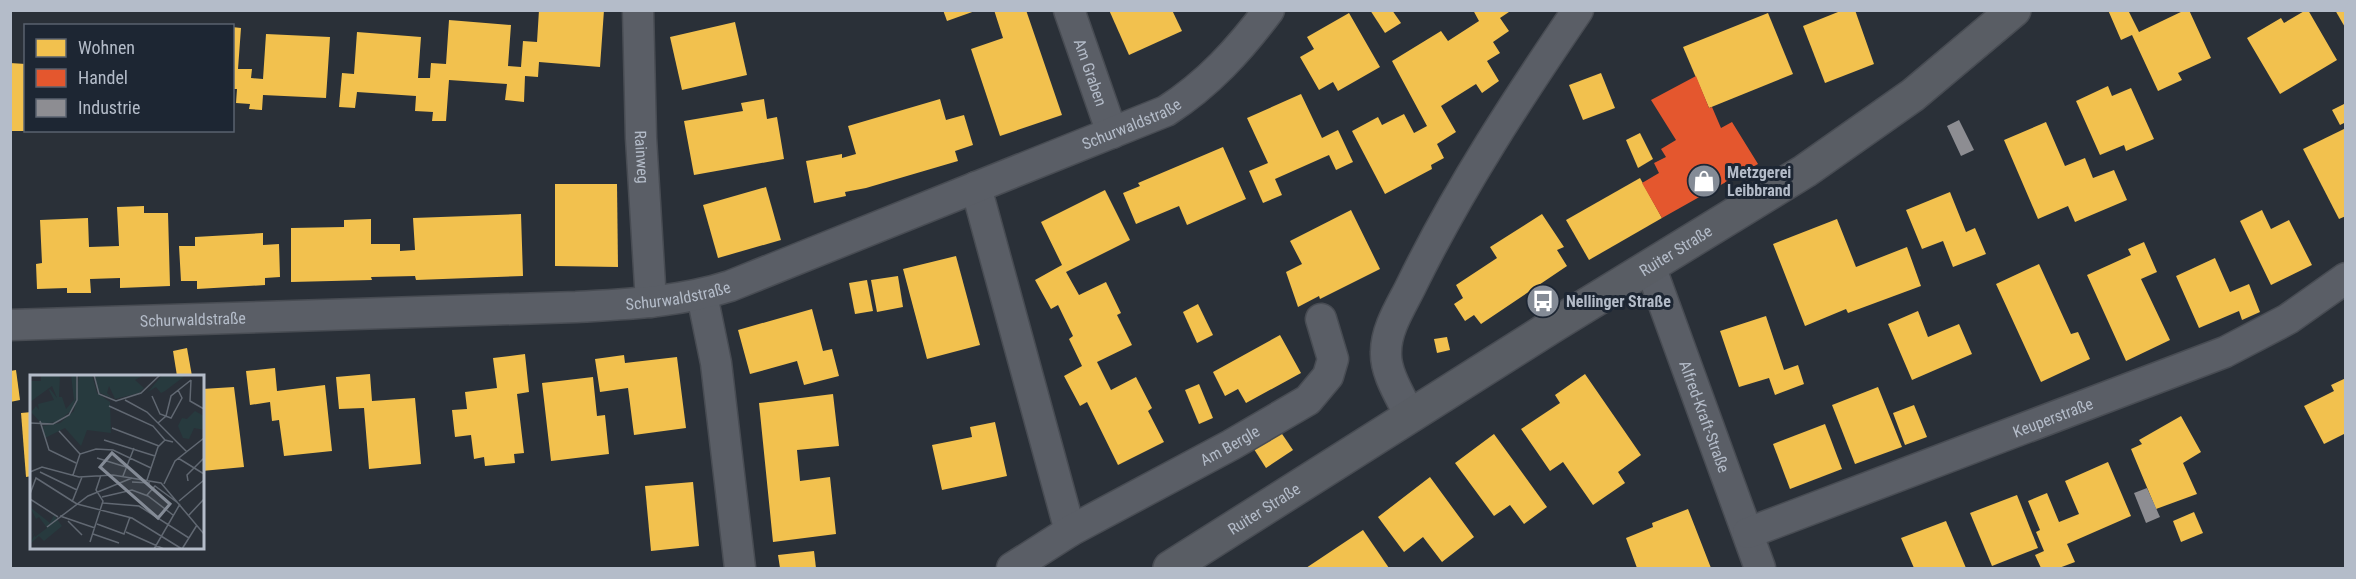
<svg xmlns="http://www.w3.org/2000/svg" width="2356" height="579" viewBox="0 0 2356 579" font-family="'Roboto Condensed',sans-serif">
  <rect width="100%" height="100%" fill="#2a3038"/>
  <g fill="#f2c14e">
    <path d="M539,10h65l-4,57 -61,-5 -1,15 -13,-1 -1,26 -19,-2 2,-16 -58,-4 -3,41h-14l1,-9 -18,-1 1,-15 -59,-4 -2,16 -16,-1 3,-34 12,1 3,-42 64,5 -3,41h12l1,-15 15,1 3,-44 62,5 -3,41 13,1 2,-26 14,1z"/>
    <path d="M943,10h32v1l-28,10z"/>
    <path d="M994,10h32l36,105 -62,21 -29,-87 32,-11z"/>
    <path d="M1109,10h63l10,21 -53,24z"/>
    <path d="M1370,10h22l9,13 -16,10z"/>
    <path d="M1473,10h39l-12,8 9,13 -16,11 7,11 -13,8 12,20 -17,12 -6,-9 -35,22 15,26 -19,12 7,14 -13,7 1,4 -47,25 -33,-63 26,-14 4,8 22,-11 10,19 13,-7 -35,-65 49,-30 7,10 31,-20z"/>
    <path d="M1843,10h12l19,54 -49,19 -22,-57z"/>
    <path d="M2108,10h20l11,22 46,-22h4l22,48 -33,15 4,7 -24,11 -26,-56 -11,5z"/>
    <path d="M2306,10h2l29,50 -57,34 -33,-56 34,-20 3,5z"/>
    <path d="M2335,10h11v19z"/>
    <path d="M1349,13l31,54 -42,24 -5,-9 -14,8 -19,-33 14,-8 -7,-12z"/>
    <path d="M1768,13l25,61 -84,34 -26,-61z"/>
    <path d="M735,22l12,53 -65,15 -12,-53z"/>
    <path d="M232,27l9,1 -3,41h14l-1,9 12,1 3,-45 64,3 -4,61 -63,-3 -1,15 -13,-1 1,-5 -14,-1 1,-14h-5z"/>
    <path d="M10,63l16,1v67h-16z"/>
    <path d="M1601,73l14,35 -32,12 -14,-35z"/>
    <path d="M2108,86l4,10 19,-8 23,51 -28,12 -2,-6 -24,10 -24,-54z"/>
    <path d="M1301,94l21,44 16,-8 15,32 -17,8 -7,-15 -54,24 7,16 -19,8 -14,-32 19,-8 -21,-45z"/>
    <path d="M764,99l3,20 10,-2 7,42 -90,16 -10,-54 59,-10 -2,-8z"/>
    <path d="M940,99l6,21 18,-5 9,30 -18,6 3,10 -92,27 -21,4 1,4 -32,7 -8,-42 36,-7v4l14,-4 -8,-28z"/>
    <path d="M2346,103v19l-6,3 -8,-15z"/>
    <path d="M2046,122l19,44 20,-8 8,20 21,-8 13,30 -52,22 -7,-16 -30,13 -34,-79z"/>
    <path d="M2346,128v88l-7,3 -36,-70z"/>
    <path d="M1640,133l13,26 -15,9 -12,-28z"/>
    <path d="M1223,147l23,52 -59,26 -8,-19 -43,18 -13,-31 17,-7 -2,-3z"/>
    <path d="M1640,178l22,40 -73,42 -23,-40z"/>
    <path d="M555,184h62l1,83 -63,-1z"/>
    <path d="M766,187l15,53 -63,18 -15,-53z"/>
    <path d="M1105,190l25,50 -64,32 13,23 27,-13 15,31 -4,2 15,30 -35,17 14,28 25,-13 16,31 -4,3 16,31 -46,23 -31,-63 -7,4 -16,-30 18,-10 -13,-27 4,-3 -15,-31 -7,4 -16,-29 27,-15 -21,-43z"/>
    <path d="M1950,192l16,40 9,-4 11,26 -33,13 -10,-26 -21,8 -16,-39z"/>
    <path d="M144,206v7h24l2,73 -50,2v-10l-30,1 1,14h-24v-5l-30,1 -1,-25 6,-1 -2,-43 48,-2 1,29 30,-1 -2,-39z"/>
    <path d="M1351,210l29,59 -60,30 -1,-3 -21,11 -12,-35 16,-8 -12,-23z"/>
    <path d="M2262,210l9,19 18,-9 23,45 -41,20 -31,-64z"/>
    <path d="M521,214l2,62 -107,4 -1,-4 -44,1 1,3 -81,2v-54l53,-1v-7l27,-1v25h29v7l15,-1 -2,-32z"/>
    <path d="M1542,214l22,33 -7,3 10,16 -86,58 -7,-9 -9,6 -11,-17 9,-6 -7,-13 41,-27 -7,-11z"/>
    <path d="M1837,219l19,48 51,-20 14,39 -73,27 -2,-4 -41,17 -32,-82z"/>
    <path d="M263,233v12l16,-1 1,33 -15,1v7l-68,4v-8h-16l-2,-35h16v-9z"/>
    <path d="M2144,242l13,30 -16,7 29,61 -44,21 -39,-86 44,-20 -3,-6z"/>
    <path d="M956,256l24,89 -53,14 -24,-90z"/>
    <path d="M2215,258l15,34 19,-8 11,28 -18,8 -3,-9 -40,17 -23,-52z"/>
    <path d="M2039,264l32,70 7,-2 12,27 -49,23 -45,-98z"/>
    <path d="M898,276l5,31 -26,5 -6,-32z"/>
    <path d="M867,280l6,31 -18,3 -6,-31z"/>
    <path d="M1198,304l15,31 -16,8 -14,-31z"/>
    <path d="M812,309l11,42 9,-2 7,27 -35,9 -7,-24 -47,13 -12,-44z"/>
    <path d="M1918,311l10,26 31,-13 13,30 -60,26 -24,-56z"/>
    <path d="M1766,316l18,54 14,-5 6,19 -29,11 -6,-17 -30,9 -19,-56z"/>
    <path d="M1280,335l21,38 -55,30 -8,-14 -13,7 -12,-24z"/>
    <path d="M1447,337l3,13 -13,3 -3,-14z"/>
    <path d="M187,348l5,28h-15l-4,-25z"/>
    <path d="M525,354l4,38 -12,2 7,59 -10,1 1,9 -30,3 -1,-9 -10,2 -3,-24 -16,2 -3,-27 15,-1 -2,-17 32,-4 -4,-30z"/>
    <path d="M624,355l1,8 52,-6 9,71 -52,7 -6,-47 -28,4 -5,-33z"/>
    <path d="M275,368l2,23 48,-6 7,66 -48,5 -5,-36 -7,1 -2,-19 -20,3 -4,-34z"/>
    <path d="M16,370l4,30 -10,2v-31z"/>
    <path d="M370,374l2,27 43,-3 6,66 -52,5 -5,-61 -25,1 -3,-32z"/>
    <path d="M1585,374l56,81 -23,17 7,11 -32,22 -30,-43 -13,9 -29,-42 39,-26 -5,-8z"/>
    <path d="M593,377l4,39 8,-1 4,39 -58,7 -9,-78z"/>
    <path d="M2346,378v55l-22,11 -20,-38 30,-15 -3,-6z"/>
    <path d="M1199,384l14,34 -14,6 -14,-34z"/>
    <path d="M234,387l10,80 -42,4v-82z"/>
    <path d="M1878,387l24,60 -47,17 -23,-59z"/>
    <path d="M833,394l6,52 -42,4 3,31 30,-4 6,57 -63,8 -14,-139z"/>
    <path d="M1914,405l13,32 -22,8 -12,-32z"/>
    <path d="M32,412v64l-6,1 -5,-64z"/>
    <path d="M2181,416l20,36 -18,11 14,31 -41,15 -25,-60 11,-5 -3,-4z"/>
    <path d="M995,422l12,54 -65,14 -10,-45 40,-8 -2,-10z"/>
    <path d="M1825,424l17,45 -52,20 -17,-45z"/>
    <path d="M1278,428l15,22 -27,18 -14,-22z"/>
    <path d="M1494,434l53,73 -23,17 -14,-19 -16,11 -39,-53z"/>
    <path d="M2108,462l23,54 -64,28 8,18 -16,6h-18l-6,-13 9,-4 -8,-19 4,-2 -12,-29 19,-8 12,29 20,-8 -14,-33z"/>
    <path d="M1430,477l44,60 -32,25 -19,-25 -19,15 -26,-35z"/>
    <path d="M693,482l6,64 -48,5 -6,-65z"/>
    <path d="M2017,495l21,53 -46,18 -22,-53z"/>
    <path d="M1688,509l23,59h-38v-1l-36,1 -11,-30 27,-11 -1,-4z"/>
    <path d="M2194,512l9,21 -22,9 -8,-21z"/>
    <path d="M1946,521l20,47h-52l-13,-30z"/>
    <path d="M1363,530l26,38h-83z"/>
    <path d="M814,551l2,17h-36l-2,-13z"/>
  </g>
  <path fill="#e4572e" d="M1696,76l13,32 3,-1 9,21 11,-6 26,42 -96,54 -20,-35 17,-10 -5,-10 12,-6 -5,-8 15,-9 -25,-40z"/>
  <g fill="#8d8d92">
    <path d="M1959,120l15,30 -13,6 -14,-30z"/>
    <path d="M2147,488l13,29 -14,6 -12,-30z"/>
  </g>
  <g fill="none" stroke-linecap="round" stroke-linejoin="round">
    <g stroke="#484c53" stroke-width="33">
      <g id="street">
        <path id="s1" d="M638,10l3,128 10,164"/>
        <path id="s2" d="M1069,10l43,123"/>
        <path d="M976,187l94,344"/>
        <path id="s3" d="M1650,266l110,302"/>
        <path d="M702,295l14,68 24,205"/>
        <path id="s4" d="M10,325l566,-18c52,-3 104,-5 154,-21l436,-175c42,-27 73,-61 103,-101"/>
        <path d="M1410,416c-9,-19 -25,-43 -24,-64 0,-24 16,-47 26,-68 47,-96 106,-186 166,-274"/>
        <path id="s5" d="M1748,533l477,-181 63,-33 58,-41"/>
        <path id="s6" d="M1012,568l58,-37 161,-86 77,-45 20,-24 5,-17 -12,-40"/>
      </g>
    </g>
    <g stroke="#484c53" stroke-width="36">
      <g id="secondary">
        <path id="s7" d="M1170,568l384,-243 251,-154 108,-76 101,-85"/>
      </g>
    </g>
    <use href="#street" stroke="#5a5e66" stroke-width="30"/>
    <use href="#secondary" stroke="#595d64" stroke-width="33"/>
  </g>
  <defs>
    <g id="shop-disc" transform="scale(1.725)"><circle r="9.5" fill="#848b96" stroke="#1d2633"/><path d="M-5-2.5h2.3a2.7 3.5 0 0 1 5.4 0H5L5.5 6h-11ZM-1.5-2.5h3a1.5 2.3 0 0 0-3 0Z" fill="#fff"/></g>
    <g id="bus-disc" transform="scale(1.725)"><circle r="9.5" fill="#848b96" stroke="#1d2633"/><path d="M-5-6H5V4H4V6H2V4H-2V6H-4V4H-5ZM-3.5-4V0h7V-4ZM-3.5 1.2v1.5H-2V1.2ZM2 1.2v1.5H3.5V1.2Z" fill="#fff"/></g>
  </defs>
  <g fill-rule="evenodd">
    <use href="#shop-disc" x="1704" y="181"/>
    <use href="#bus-disc" x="1543" y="301"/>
  </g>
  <g text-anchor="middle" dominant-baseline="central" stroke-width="6" stroke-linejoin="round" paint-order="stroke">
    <g font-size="16" fill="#b4bcc9" stroke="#1d2633">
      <text stroke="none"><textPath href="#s2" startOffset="66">Am Graben</textPath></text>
      <text stroke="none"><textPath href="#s4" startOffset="1155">Schurwaldstraße</textPath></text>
      <text stroke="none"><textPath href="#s1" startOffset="147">Rainweg</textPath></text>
      <text stroke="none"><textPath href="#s7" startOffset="597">Ruiter Straße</textPath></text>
      <text stroke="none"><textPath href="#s4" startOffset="669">Schurwaldstraße</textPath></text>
      <text stroke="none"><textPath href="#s4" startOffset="183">Schurwaldstraße</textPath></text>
      <text stroke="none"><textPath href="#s3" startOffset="160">Alfred-Kraft-Straße</textPath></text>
      <text stroke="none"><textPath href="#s5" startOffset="326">Keuperstraße</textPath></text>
      <text stroke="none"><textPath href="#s6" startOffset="250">Am Bergle</textPath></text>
      <text stroke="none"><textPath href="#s7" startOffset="111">Ruiter Straße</textPath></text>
    </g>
    <g font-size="16" font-weight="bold" fill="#b4bcc9" stroke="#1d2633" text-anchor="start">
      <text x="1727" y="172">Metzgerei<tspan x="1727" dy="18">Leibbrand</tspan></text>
      <text x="1566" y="301">Nellinger Straße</text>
    </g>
  </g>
  <g transform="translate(30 375)">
    <rect width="174" height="174" fill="#2a3038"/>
    <path d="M11,0h19l-1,22h3l4,12 8,-9 -3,-25h5l1,19 -5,16 -15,12 -15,2 -11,-12 5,-6 3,4 -1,-6 16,-4 -5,-10 1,-1 7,9 -5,-12 -22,16v-21h11zM49,0h13l5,18 13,9 1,31 -24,-3 -6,16 -16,-18 -20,10 -2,-12 17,-3 14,-12zM65,0h49l-9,5 9,8 -5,5 -24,6 -6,-13 -2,7 5,5 -14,-6zM132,0h24l-21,16 -4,2 -5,-6 -8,5zM165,36l9,5v14l-10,-2 -5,11 -6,-1 -5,-12 4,-8 5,1zM0,132l20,16 4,-8 8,11 -18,15 -5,-5 -9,8 4,-8 -4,-10 5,11 12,-9 -8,-11 -3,2z" fill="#273a3e"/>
    <path fill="none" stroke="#616872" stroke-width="1.5" d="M64,0l5,19 17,7 25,-8 19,-18M161,5l-1,21 14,8M122,21l8,18 11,4 11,-20 -4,-8M95,25l22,12 40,40M79,31l44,20 12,14 8,2M10,46l9,29 27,13M0,48l23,1 16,-9 8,-15v-25M128,48l8,-7 5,-20 20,-16M82,53l47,18M29,56l21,23M74,65l51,16M67,83l29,9M148,83l26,16M0,97l12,-5 37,10 34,-2 48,8 43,51M10,97l37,18M43,100l7,-21 16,-5 17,1 38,18M93,101l11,-28M117,105l11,-33 7,-7M158,106l-1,-6 17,-17M102,107l18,1M134,109l11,-23 29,-23M0,119l6,-16 41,26M117,120l8,-9 23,17M72,122l30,-7 16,6 25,19M0,124l28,18M149,126l25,-21M42,127l10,-25M73,128l36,3 50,32M47,129l55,14 50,31M159,140l15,-16M30,141l35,12M38,146l14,14M67,149l27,10 6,-17M17,152l41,-31 44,-18M96,157l38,17M63,159l26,9M60,167l13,-41 -7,-11 5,-15M124,174l26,-45M152,174l15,-24"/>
    <path fill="#848b96" fill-opacity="0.15" stroke="#848b96" stroke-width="3" d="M82,78l58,51 -12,14 -58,-51z"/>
    <rect width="174" height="174" fill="none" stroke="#b4bcc9" stroke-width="3"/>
  </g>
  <rect width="2356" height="579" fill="none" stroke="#b4bcc9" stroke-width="24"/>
  <rect x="24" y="24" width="210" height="108" fill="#1d2633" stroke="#59626f" stroke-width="1.5"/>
  <rect x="36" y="39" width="30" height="18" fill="#f2c14e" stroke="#59626f" stroke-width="1.5"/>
  <text x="78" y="54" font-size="18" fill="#b4bcc9">Wohnen</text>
  <rect x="36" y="69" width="30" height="18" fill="#e4572e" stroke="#59626f" stroke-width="1.5"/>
  <text x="78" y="84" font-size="18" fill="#b4bcc9">Handel</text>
  <rect x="36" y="99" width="30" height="18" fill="#8d8d92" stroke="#59626f" stroke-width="1.5"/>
  <text x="78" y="114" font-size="18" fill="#b4bcc9">Industrie</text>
</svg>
